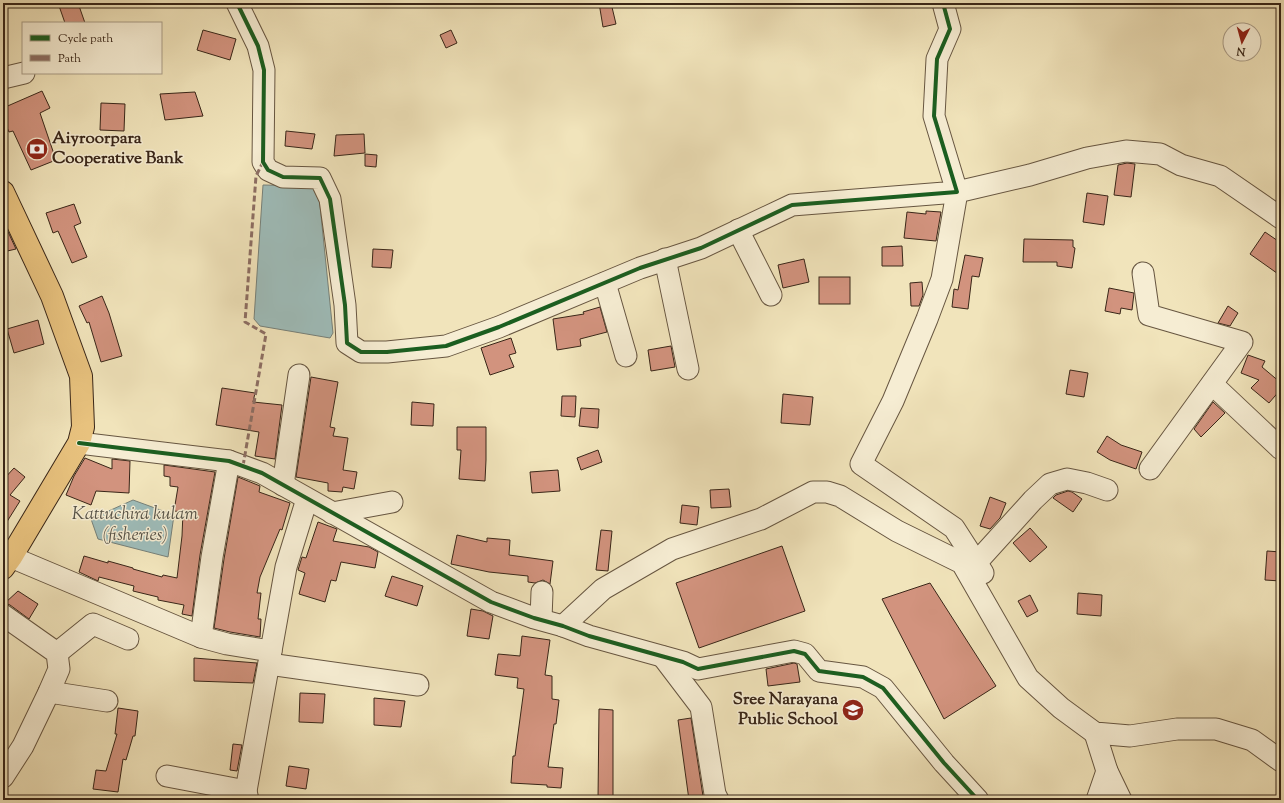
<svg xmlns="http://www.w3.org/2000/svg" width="1284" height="803" viewBox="0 0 1284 803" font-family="'Sorts Mill Goudy',serif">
  <rect width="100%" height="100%" fill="#f1e4bb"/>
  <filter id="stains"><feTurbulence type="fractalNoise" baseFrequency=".005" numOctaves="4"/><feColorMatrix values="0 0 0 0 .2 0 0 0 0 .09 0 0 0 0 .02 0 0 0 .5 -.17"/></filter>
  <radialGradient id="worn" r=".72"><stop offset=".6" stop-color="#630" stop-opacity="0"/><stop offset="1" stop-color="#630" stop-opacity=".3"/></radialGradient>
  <g fill="#9ebcb9" stroke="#768079">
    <path d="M263,185l55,1 15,147 -3,5 -70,-12 -6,-7z"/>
    <path d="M133,500l41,15 -6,42 -70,-18 -7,-20z"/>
  </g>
  <g fill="#d2937e" stroke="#392618">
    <path d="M58,3h20l7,20h-20z"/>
    <path d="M599,3h12l5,21 -13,3z"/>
    <path d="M203,30l33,9 -6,21 -33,-10z"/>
    <path d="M451,30l6,13 -11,5 -6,-13z"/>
    <path d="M42,91l8,17 -10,5 16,47 -25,10 -18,-39 -4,1 -6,-13v-11z"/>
    <path d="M195,92l8,24 -38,4 -5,-26z"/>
    <path d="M101,103l24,1 -1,27 -24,-1z"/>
    <path d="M286,131l29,3 -3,15 -27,-3z"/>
    <path d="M364,134l1,19 -31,3 2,-21z"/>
    <path d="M365,154l12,1 -1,12 -11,-1z"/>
    <path d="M1127,163l8,1 -4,33 -17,-2 4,-30z"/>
    <path d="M1087,193l21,3 -4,29 -21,-3z"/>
    <path d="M74,204l7,19 -7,3 13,31 -15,6 -14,-32 -5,2 -7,-20z"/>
    <path d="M926,211l15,1 -5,29 -32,-3 3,-26 19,2z"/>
    <path d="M3,221l13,28 -13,3z"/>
    <path d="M1265,232l16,11v33l-31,-22z"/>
    <path d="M1024,239l49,1v7l2,1 -3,20 -15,-2v-4h-34z"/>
    <path d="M902,246l1,20h-21v-19z"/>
    <path d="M373,249l20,1 -2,18 -19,-1z"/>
    <path d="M965,255l18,3 -4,19 -7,-1 -4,33 -16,-2 2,-18 4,1z"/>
    <path d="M804,259l5,23 -26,6 -5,-23z"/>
    <rect x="819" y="277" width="31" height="27"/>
    <path d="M922,282l1,13 -4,11h-8l-1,-23z"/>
    <path d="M1109,288l25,5 -2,17 -11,-2 -1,6 -15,-3z"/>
    <path d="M102,296l7,17 13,43 -21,6 -12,-40 -2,1 -8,-17z"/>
    <path d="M1228,306l10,7 -8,13 -12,-3z"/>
    <path d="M600,307l7,25 -27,7 1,7 -24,4 -4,-31 31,-5 -1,-2z"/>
    <path d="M38,320l6,24 -30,9 -7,-24z"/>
    <path d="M511,338l5,15 -7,2 5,12 -24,8 -9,-27z"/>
    <path d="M671,346l4,21 -24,4 -3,-21z"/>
    <path d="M1248,355l17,6 -3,6 19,16v6l-12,14 -18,-15 8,-8 -18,-7z"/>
    <path d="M1070,370l18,3 -4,24 -18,-3z"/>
    <path d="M311,377l27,5 -8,45 5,1 -2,8 15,2 -5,32 14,2 -3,17 -11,-2 -1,5 -14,-1v-8l-32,-6z"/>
    <path d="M222,388l33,5 -2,9 29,3 -7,54 -20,-3 4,-24 -43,-7z"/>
    <path d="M783,394l30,3 -3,28 -29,-2z"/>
    <path d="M562,396h14l-1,21 -14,-1z"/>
    <path d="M412,402l22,2 -1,22 -22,-1z"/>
    <path d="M1213,402l12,11 -24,24 -7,-8z"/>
    <path d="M581,408l18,1 -1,19 -19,-2z"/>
    <path d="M457,427h29v33l-1,21 -26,-2 2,-29h-4z"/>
    <path d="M1107,436l14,9 21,7 -6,17 -26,-9 -13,-8z"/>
    <path d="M598,450l4,12 -21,8 -4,-12z"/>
    <path d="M85,458l27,11v-10l18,2 -1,32 -33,-2 -5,14 -25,-10 8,-19z"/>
    <path d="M164,465l51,7 -15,83 -8,61 -10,-2 2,-9 -26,-5v-3l-25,-6 1,-5 -35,-9 -1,4 -19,-9 5,-16 24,7v-2l25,7v1l29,8 1,-2 14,3 5,-42 1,-24 -9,-1 4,-24 -8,-1v-9l-6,-1z"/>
    <path d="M14,468l11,9 -15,18 10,6 -17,27v-48z"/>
    <path d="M558,470l2,21 -28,2 -2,-21z"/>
    <path d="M238,477l22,9 -1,6 31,11 -8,27 -2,-1 -20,48 -3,16h4l-3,26h3l-1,18 -30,-5 -16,-4 10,-69z"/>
    <path d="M729,489l2,18 -20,1 -1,-18z"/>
    <path d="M1068,491l4,1 10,7 -9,13 -20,-14 3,-3z"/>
    <path d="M990,497l16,6 -6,15 -10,11 -10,-3z"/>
    <path d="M682,505l17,2 -2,18 -17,-2z"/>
    <path d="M318,522l19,7 -4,12 36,6 9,5 -3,16 -34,-6 -5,19 -5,-1 -6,22 -26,-8 6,-21 -7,-3 4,-13 4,1z"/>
    <path d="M1030,528l17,19 -17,15 -17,-19z"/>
    <path d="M601,530l11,1 -4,40 -12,-1z"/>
    <path d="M457,535l30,7v-4l23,2 -1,15 44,6 -3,23 -7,-4 -8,3 -7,-1v-6l-39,-4 -38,-8z"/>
    <path d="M782,546l23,65 -106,37 -23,-65z"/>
    <path d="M1267,551l14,1v29l-16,-1z"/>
    <path d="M392,576l31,10 -6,20 -32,-10z"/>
    <path d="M930,583l66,103 -52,33 -62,-120z"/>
    <path d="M18,591l20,13 -9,15 -19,-14 -5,-2z"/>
    <path d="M1078,593l24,2 -1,21 -24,-2z"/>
    <path d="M1030,595l8,16 -11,6 -9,-16z"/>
    <path d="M471,609l12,2 10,5 -4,23 -22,-3z"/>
    <path d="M522,636l28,4 -5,35 7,1v23l7,1 -3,24h-2l-6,43 15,1 -2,20 -14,-1v-2l-36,-2 2,-27h2l9,-67 -7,-1 1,-10 -23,-3 3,-21 22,2z"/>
    <path d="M194,658l63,5 -4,20 -59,-2z"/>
    <path d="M794,663l3,1 3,18 -32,4 -2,-17z"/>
    <path d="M300,693l25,1 -2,29 -24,-1z"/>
    <path d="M374,698l31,3 -4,26 -27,-2z"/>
    <path d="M118,708l20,3 -3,25h-2l-7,24 -3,-1 -5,33 -25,-3 3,-19 10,1 11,-37h-2z"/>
    <path d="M599,709l14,1v90h-15z"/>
    <path d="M691,718l12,78 2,4h-16l-11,-80z"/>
    <path d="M233,744l9,1 -5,26 -7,-1z"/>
    <path d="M289,766l20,3 -3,20 -20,-3z"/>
  </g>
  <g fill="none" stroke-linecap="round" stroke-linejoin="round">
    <g stroke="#675641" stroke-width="23">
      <g id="minor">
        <path d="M237,3l21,43 6,24 -1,92 5,8 15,7 37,1 10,21 15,106 2,38 14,9h26l59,-6 53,-19 141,-59 61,-20 91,-43 165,-13 -23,-76 3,-57 13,-30 -7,-26"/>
        <path d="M3,78l21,-5"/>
        <path d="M738,230l33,65"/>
        <path d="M665,259l23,110"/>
        <path d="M1143,273l6,42 93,27 -92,127"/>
        <path d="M605,283l21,73"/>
        <path d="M1212,384l69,65"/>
        <path d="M79,443l150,18 33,12 229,129 43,16 29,8 26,10 94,26 15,7 96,-18 11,3 14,17 44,6 20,11 61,75 34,37"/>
        <path d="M283,485l16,-110"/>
        <path d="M332,513l60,-11"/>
        <path d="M11,557l190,80 26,7 44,7"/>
        <path d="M976,563l57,-63 17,-16 17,-5 20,4 20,7"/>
        <path d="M983,573l-29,-45 -93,-64 32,-63 34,-82 15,-40 15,-87 73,-17 57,-17 39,-7 34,3 21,11 39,11 61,42"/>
        <path d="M3,615l54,38 2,16 -10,23 -26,54 -20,31"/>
        <path d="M541,619l1,-27"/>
        <path d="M563,626l40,-37 69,-40 89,-30 52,-27h14l13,4 57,35 65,32 66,115 33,30 34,25 35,3 47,-7h39l36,11 29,21"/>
        <path d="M201,637l11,-80 17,-96"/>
        <path d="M57,653l36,-29 35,15"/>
        <path d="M663,657l38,50 14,87 3,6"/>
        <path d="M269,664l149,21"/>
        <path d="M49,692l58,9"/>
        <path d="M1095,733l12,38 14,29"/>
        <path d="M167,776l79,15"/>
        <path d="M248,800l-2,-9 40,-224 21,-68"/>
        <path d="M1097,800l10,-29"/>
      </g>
    </g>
    <g stroke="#392618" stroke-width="24">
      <path id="major" d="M3,192l49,104 29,80 2,51 -4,16 -68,114 -8,11"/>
    </g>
    <use href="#minor" stroke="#f6edd3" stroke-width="21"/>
    <use href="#major" stroke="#e8c27e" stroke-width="22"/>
    <path stroke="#8d6e63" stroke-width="3" stroke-dasharray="6 3" stroke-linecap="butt" d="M243,466l23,-132 -21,-12 11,-146 7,-14"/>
    <g stroke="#f6edd3" stroke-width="6">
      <g id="cycleway">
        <path d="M237,3l21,43 6,24 -1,92 5,8 15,7 37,1 10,21 15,106 2,38 14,9h26l59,-6 53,-19 141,-59 61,-20 91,-43 165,-13 -23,-76 3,-57 13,-30 -7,-26"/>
        <path d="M79,443l150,18 33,12 229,129 43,16 29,8 26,10 94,26 15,7 96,-18 11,3 14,17 44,6 20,11 61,75 34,37"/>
      </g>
    </g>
    <use href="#cycleway" stroke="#1b5e20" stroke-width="4"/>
  </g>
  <defs>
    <g id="bank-disc" transform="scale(1.15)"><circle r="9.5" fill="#8f2418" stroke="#f6edd3"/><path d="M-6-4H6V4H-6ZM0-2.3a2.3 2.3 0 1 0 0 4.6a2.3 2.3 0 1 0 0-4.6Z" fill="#fff"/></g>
    <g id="school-disc" transform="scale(1.15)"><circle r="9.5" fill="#8f2418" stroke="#f6edd3"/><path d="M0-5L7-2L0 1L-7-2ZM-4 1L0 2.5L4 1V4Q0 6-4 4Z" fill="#fff"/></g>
  </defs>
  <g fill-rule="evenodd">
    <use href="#bank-disc" x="37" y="149"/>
    <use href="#school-disc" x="853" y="710"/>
  </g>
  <g text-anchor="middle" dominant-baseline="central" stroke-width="3" stroke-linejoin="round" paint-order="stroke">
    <g font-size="17" font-weight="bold" fill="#392618" stroke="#f6edd3" text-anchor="start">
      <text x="52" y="139">Aiyroorpara<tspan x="52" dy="20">Cooperative Bank</tspan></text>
      <text x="838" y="700" text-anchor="end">Sree Narayana<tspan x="838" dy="20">Public School</tspan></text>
    </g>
    <g font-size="18" font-style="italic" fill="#575348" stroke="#f6edd3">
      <text x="135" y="515">Kattuchira kulam<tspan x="135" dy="21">(fisheries)</tspan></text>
    </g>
  </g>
  <rect width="1284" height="803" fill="none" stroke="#f1e4bb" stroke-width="16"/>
  <rect x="4" y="4" width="1276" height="795" fill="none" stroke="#392618" stroke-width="2"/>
  <rect x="8" y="8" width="1268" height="787" fill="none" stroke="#392618"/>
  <rect x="22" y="22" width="140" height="52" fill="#f6edd3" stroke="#aa9d88"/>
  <rect x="30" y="35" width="20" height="6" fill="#1b5e20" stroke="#aa9d88"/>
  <text x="58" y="42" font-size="12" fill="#392618">Cycle path</text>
  <rect x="30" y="55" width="20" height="6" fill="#8d6e63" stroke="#aa9d88"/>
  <text x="58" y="62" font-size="12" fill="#392618">Path</text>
  <g transform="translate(1242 42) rotate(186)"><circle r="19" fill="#f6edd3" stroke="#aa9d88"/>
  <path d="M0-3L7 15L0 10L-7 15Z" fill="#8f2418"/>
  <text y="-6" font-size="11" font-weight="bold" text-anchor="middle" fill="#392618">N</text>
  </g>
  <rect width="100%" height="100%" filter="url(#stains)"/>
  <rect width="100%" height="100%" fill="url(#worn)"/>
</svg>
